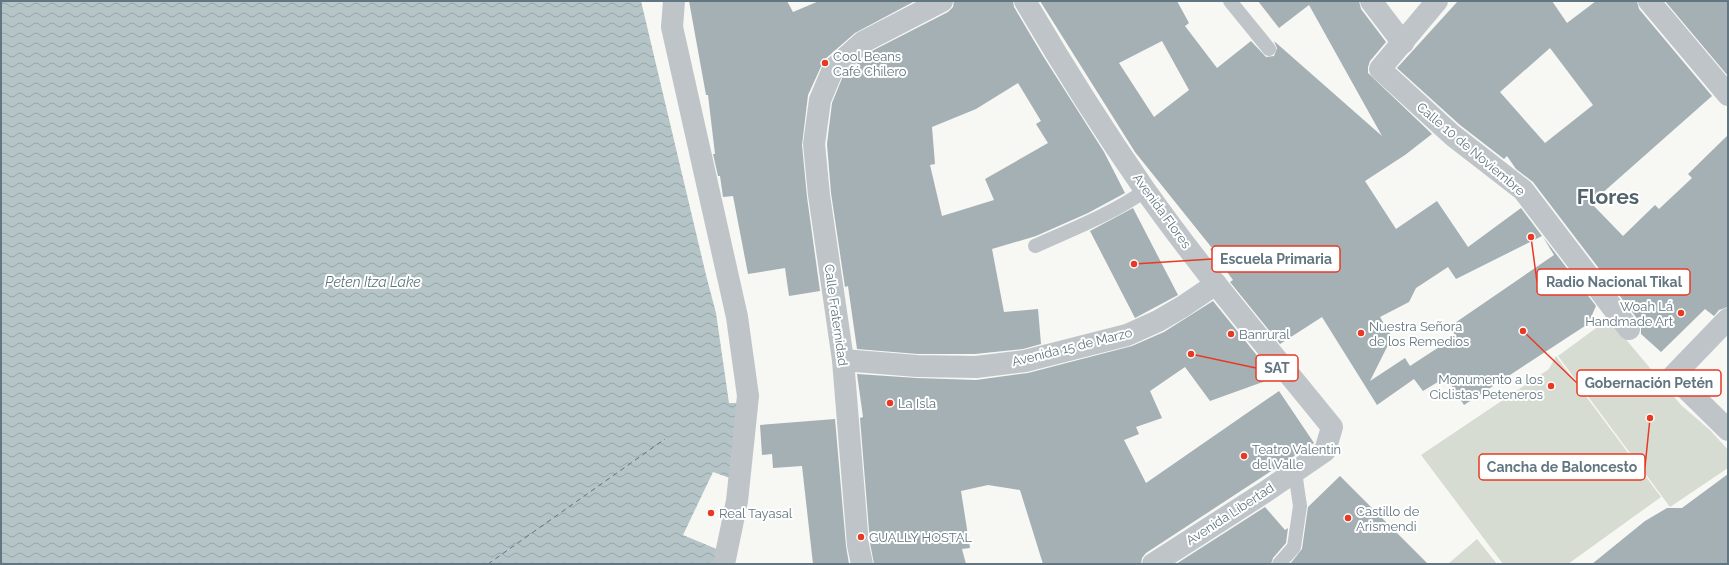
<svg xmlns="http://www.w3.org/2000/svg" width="1729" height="565" viewBox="0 0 1729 565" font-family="Raleway,sans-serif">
  <defs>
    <pattern id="water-waves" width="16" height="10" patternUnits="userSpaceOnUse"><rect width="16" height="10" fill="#b5c5c7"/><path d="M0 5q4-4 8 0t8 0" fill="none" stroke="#97a5a7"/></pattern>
  </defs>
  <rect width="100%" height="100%" fill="#f7f7f4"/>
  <g fill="#d7dcd3">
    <path d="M1607,320l6,4 68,81 30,26 17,19v18l-58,39 -112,-151z"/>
    <path d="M1556,356l105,141 -93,67h-65l-82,-109 128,-86z"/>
    <path d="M1477,539l20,25h-49z"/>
  </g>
  <path fill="url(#water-waves)" d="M1,1h640l65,274 10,38 13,90h17l-8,78 -25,-9 -30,63 36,15 -5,14h-713z"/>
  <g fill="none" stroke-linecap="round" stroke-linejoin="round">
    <path stroke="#5c767b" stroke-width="1" stroke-dasharray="5 4" stroke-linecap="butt" d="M488,564l177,-125"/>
  </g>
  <g fill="#a4b0b4" fill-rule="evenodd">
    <path d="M689,1h98l6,11 26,-11h96l-60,32 -31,27 -16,35 -6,50 5,52 13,94 -31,5 -4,-28 -37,6 -15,-78 -10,1 -3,-21h-2l-5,-22h2l-7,-59h-2z"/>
    <path d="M954,1h59l1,6 29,49 61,96 21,41 -37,20 -52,23 -44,13 12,63 34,-3 3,35 -18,5 -48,5h-57l-61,-5 -9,-63 -3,1 -14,-94 -4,-49 5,-41 11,-27 27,-24 78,-40 5,-5zM1018,83l23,38 -5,3 12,19 -63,36 9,21 -52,16 -12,-51 5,-1 -3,-37 44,-18z"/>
    <path d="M1040,1h137l12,22 -4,3 32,42 34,-27 15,16 8,-1 3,-8 -3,-7 108,95 -73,-131 -30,23 -21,-27h101l2,8 25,33 -16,19 -2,6v6l64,61 -27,21 -40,26 31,48 41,-28 31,46 53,-39 21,28 -86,43 -8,-12 -32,21 -7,14 -29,15 12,20 -22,44 35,-23 5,8 46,-30 -7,-9 105,-72 -11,-18 53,69 -8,18 -124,81 -18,-28 -23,14 -9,-12 -37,26 -55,-88 -42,27 -50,-62 3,-2 -23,-31 2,-1 -77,-96zM1162,41l27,49 -35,27 -35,-54z"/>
    <path d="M1458,1h94l15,22 29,-22h41l2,8 73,87 -121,107 32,33 32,-31 4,4 33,-31 -4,-4 40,-39v172l-9,3 -5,6 -9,-7 -44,43 -20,-18v-7l-2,-6 -106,-139 -17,-13 -9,-13 -3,3 -44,-34 -63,-57zM1550,48l43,57 -48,38 -45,-51z"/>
    <path d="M1665,1h63v75z"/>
    <path d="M1133,208l45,87 -43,23 -45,-87z"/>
    <path d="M1213,301l46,57 -2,1 14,20 -61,22 -25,-34 -35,24 12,27 -26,9 3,7 -15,6 22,43 133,-92 35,52 -168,110 -4,5 -1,6h-98l-23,-74 -32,-5 -27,6 9,57 -8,1 4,15h-92l-4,-21 -10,-125 3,-1 -6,-43 60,4 59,2 52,-7 104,-27 32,-14z"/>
    <path d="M835,419l11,127 3,18h-36l-11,-98 -29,2 -1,-14 -10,1 -2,-30z"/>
    <path d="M1728,474v90h-136l53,-43 22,-13h15z"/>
    <path d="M1340,476l88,88h-138l12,-15 6,-42z"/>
    <path d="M1265,507l20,23 3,-2 -2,15 -13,15 -2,6h-95z"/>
  </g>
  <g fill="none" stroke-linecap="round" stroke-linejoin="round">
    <g stroke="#bec4c7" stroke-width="14">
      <path d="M1230,1l39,48"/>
      <path d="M1035,246c38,-17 77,-32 111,-56"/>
      <path d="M1279,564l15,-17 6,-41 -5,-34"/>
    </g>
    <g stroke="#bec4c7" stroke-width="22">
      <path d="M674,1l-2,26 65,290 11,79 -11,105 -13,63"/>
      <path d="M1025,1c38,65 77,127 120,189 58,82 124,159 187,237l-7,24 -60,41 -112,72"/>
      <path d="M1371,1l32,42"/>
      <path d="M1437,1l-57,68 72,66 71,55 106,139"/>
      <path d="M1649,1l79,94"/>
      <path d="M1728,319l-55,57 55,54"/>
      <path d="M843,360l74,6 59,1 49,-6 102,-26 31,-14 24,-14 34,-23"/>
      <path d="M862,564l-4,-19 -15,-185 -24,-165 -5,-51 6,-44 13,-31 30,-27 79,-41"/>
    </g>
  </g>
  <g fill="#e83a23" stroke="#fff" stroke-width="1.5">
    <circle cx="825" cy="63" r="4"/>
    <circle cx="1681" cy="313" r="4"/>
    <circle cx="1361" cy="333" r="4"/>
    <circle cx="1231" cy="334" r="4"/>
    <circle cx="1551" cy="386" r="4"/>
    <circle cx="890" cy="403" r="4"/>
    <circle cx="1244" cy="456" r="4"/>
    <circle cx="711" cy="513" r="4"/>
    <circle cx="1348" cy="518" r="4"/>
    <circle cx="861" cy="537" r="4"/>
  </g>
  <g text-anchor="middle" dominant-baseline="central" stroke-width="4" stroke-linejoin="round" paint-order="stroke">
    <g font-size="13" fill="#617680" stroke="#fff" text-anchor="start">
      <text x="833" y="56">Cool Beans<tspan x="833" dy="15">Café Chilero</tspan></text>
      <text x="1673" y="306" text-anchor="end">Woah Lá<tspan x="1673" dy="15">Handmade Art</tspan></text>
      <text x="1369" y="326">Nuestra Señora<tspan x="1369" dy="15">de los Remedios</tspan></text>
      <text x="1239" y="334">Banrural</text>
      <text x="1543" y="379" text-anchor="end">Monumento a los<tspan x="1543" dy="15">Ciclistas Peteneros</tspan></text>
      <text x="898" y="403">La Isla</text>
      <text x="1252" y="449">Teatro Valentin<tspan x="1252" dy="15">del Valle</tspan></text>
      <text x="1356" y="511">Castillo de<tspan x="1356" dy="15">Arismendi</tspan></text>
      <text x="719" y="513">Real Tayasal</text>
      <text x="869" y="537">GUALLY HOSTAL</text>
    </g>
    <g font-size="13" fill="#617680" stroke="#fff">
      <text transform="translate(1471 149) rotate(40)">Calle 10 de Noviembre</text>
      <text transform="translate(1162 211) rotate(54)">Avenida Flores</text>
      <text transform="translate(836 315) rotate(82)">Calle Fraternidad</text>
      <text transform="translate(1072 347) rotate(-14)">Avenida 15 de Marzo</text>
      <text transform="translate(1230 514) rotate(-33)">Avenida Libertad</text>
    </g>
    <g font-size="14" font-style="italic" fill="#5c767b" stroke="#fff">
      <text x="373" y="282">Peten Itza Lake</text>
    </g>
    <g font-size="21" font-weight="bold" fill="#53636b" stroke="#fff">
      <text x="1608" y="196">Flores</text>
    </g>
  </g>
  <path fill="none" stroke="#e83a23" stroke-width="1.5" d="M1134 264L1212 259M1531 237L1537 282M1191 354L1256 368M1523 331L1577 383M1650 418L1645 467"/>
  <g fill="#e83a23" stroke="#fff" stroke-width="1.5">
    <circle cx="1134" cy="264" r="4"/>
    <circle cx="1531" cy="237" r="4"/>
    <circle cx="1191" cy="354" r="4"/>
    <circle cx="1523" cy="331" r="4"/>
    <circle cx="1650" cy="418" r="4"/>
  </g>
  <g fill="#fff" stroke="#e83a23" stroke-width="1.5">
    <rect x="1212" y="246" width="128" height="26" rx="4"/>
    <rect x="1537" y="269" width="153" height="26" rx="4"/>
    <rect x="1256" y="355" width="42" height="26" rx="4"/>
    <rect x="1577" y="370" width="144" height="26" rx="4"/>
    <rect x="1479" y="454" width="166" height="26" rx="4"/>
  </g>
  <g font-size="14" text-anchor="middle" font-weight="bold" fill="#617680">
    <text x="1276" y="264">Escuela Primaria</text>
    <text x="1614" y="287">Radio Nacional Tikal</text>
    <text x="1277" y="373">SAT</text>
    <text x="1649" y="388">Gobernación Petén</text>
    <text x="1562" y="472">Cancha de Baloncesto</text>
  </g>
  <rect width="1729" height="565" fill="none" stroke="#617680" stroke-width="4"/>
</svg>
